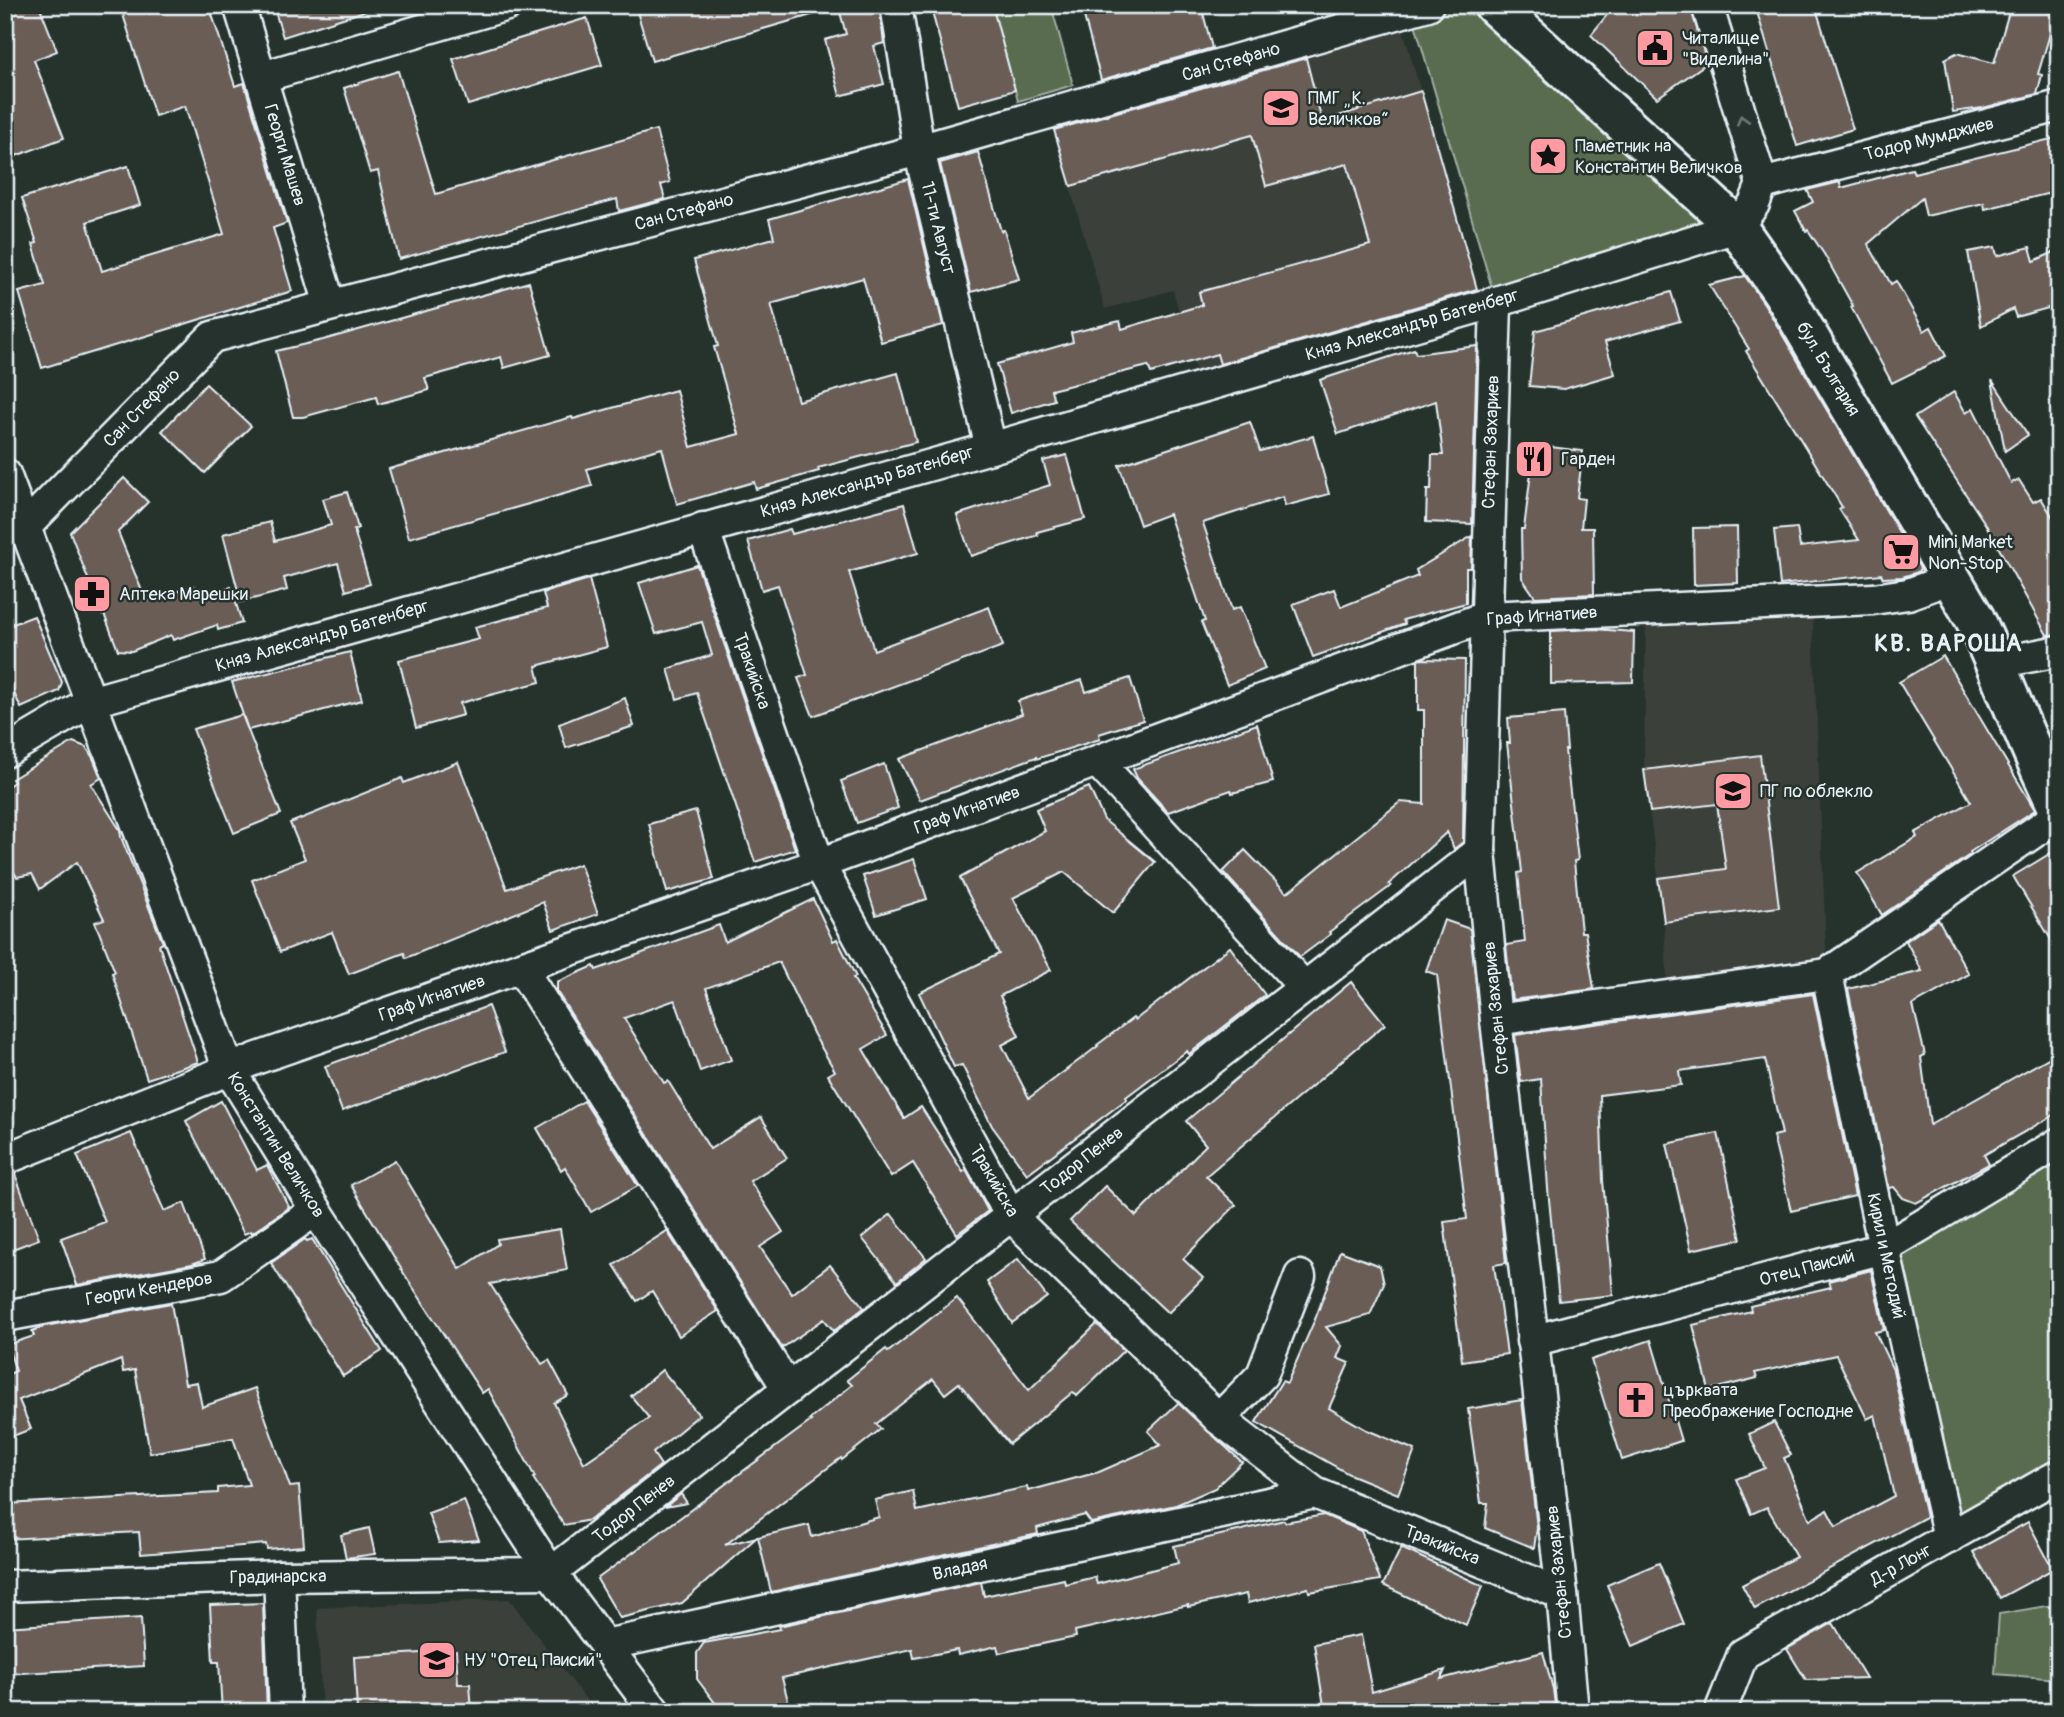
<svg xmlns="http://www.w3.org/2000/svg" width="2064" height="1717" viewBox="0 0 2064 1717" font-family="Pangolin,sans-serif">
  <rect width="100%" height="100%" fill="#26332d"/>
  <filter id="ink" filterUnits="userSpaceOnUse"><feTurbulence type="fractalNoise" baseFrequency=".0143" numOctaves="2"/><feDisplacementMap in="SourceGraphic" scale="14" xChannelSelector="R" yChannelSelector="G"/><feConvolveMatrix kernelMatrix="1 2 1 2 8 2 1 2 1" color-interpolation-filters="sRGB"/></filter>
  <g filter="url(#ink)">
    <g fill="#3a403a">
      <path d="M1402,26l76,266 -282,80 -23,-82 -68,19 -53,-184z"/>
      <path d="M1812,603l15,371 -159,21 -4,-73 -20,-152 2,-161z"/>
      <path d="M509,1599l87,113h-274l-5,-104z"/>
    </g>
    <g fill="#5a6c50" stroke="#a1aea4" stroke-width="2">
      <path d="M992,5h59l22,80 -55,16z"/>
      <path d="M1428,5h66l243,222 -241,75 -85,-292z"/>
      <path d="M2059,1143v332l-110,63 -65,-290z"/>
      <path d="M2059,1604v75l-64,-5 4,-60z"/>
    </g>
    <g fill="#695d57" stroke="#e8f1f8" stroke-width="2">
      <path d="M5,5h34l18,46 -23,9 30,78 -59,22z"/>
      <path d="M120,5h89l26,81 9,-3 43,140 -14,5 19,63 -250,77 -23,-76 26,-7 -12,-41 4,-1 -15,-45 106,-32 12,39 -53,17 15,49 122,-37 -39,-128 -30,10z"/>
      <path d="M273,5h94l1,5 -85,27z"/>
      <path d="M635,5h186l1,7 -170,49z"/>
      <path d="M838,5h41l5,38 -10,3 10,38 -44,12 -15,-56 21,-6z"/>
      <path d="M930,5h62l23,85 -57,16z"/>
      <path d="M1081,5h120l11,43 -111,32z"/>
      <path d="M1615,5h75l17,58 -50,35 -66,-63z"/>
      <path d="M1755,5h60l38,124 -56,17z"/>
      <path d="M2011,5h14l31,9 -18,60 4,1 -5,19 -54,14 -30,4 -8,-53 11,-6 38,10z"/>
      <path d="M587,18l15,47 -134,40 -15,-46z"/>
      <path d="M1306,58l16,63 99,-30 56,198 -257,75 -3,-10 -66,19 -3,-7 -97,24 3,10 -43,13 -14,-49 76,-22 -2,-9 49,-12 2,8 80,-24 -3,-13 171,-47 -23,-81 -81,22 -14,-51 -181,51 -17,-56z"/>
      <path d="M398,71l38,123 220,-64 14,52 -9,3 4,14 -46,12 -2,-12 -218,60 -21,-88 -8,2 -26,-85z"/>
      <path d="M2059,137v54l-74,18 -1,-6 -58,13 -4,-18 -54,46 23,40 5,-3 28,50 7,-4 15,29 -54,27 -41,-76 2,-1 -29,-52 -16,-24 -2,1 -11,-20 18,-9 -6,-12 33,-8 1,6 71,-19 2,4z"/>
      <path d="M978,152l23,79 3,-1 15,49 -48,13 -31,-129z"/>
      <path d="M908,179l35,146 -62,17 -18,-64 -92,26 27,97 100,-28 18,69 -98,26 1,3 -63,18 -2,-7 -77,22 -15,-56 -75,21 5,17 -183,52 -20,-69 183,-52 1,2 103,-29 15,57 48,-13 -25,-87 4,-1 -24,-86 80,-22 -5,-19z"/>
      <path d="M1995,247l2,9 33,-9 4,14 25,-11v55l-43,12 -3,-8 -32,17 -13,-74z"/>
      <path d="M1745,276l20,29 155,263 -2,4 -16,5 -19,1 -2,-4 -101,11 -6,-55 23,-2 3,19 59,-7 -20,-31 3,-2 -96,-156 3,-2 -40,-64z"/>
      <path d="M529,282l21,73 -46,13 -3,-11 -76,21 4,12 -51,14 -2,-7 -73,20h-10l-17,-66 47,-11z"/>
      <path d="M1671,292l9,29 -75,21 10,32 -51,15 -35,-3 6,-55z"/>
      <path d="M1477,346l-5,178 -46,-2 1,-32h4l1,-35h11l-7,-54 -98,33 -18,-54 94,-31 2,5z"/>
      <path d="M1992,380l36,55 -23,16z"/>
      <path d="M206,384l45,42 -46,47 -43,-42z"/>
      <path d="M1954,392l12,21 7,-5 38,75 8,-3 14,22 8,-4 18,29v107l-12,1 -61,-110 -71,-108z"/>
      <path d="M1250,422l10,29 53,-15 16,58 -44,12 -2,-9 -80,26 29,87 8,-3 25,62 -38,16 -26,-63 4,-1 -36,-107 -29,11 -21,-60z"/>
      <path d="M1527,444l56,7 -6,47 7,1 -3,29h12l1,66 -59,3 -13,-19 -1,-49h3l7,-57 -7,-1z"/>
      <path d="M1067,455l18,64 -48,13 1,3 -67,21 -14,-41 93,-30 -7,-24z"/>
      <path d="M124,478l24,24 -30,30 28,69 48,-15 3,11 34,-10 11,36 -24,7 -1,-5 -44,15 -2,-5 -39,16 -14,-1 -14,-36 -2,1 -32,-83z"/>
      <path d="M347,492l11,36 -4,2 16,54 -24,7 -8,-28 -54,15 3,12 -46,12 -18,-68 47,-12 5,19 56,-16 -8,-26z"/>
      <path d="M904,504l14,49 -69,19 25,78 115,-43 14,39 -190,70 -15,-38 9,-3 -29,-90 -16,5 -14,-49 42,-12 2,5z"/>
      <path d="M1737,527l1,56 -44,2 -1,-57z"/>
      <path d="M1472,536l-1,32h-5v35l-63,17 2,4 -92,33 -20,-53 41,-15 7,18 77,-31 -2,-6z"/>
      <path d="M697,565l98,284 -40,13 -58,-169 -20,6 -9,-30 44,-14 -10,-33 -46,12 -17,-51z"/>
      <path d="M589,579l18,68 -71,19 4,16 -80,21 3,12 -47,13 -17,-68 80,-21 -4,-12 72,-19 -4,-15z"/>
      <path d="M34,616l28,66 -3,9 -38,17 -16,-34v-47z"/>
      <path d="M1594,629l40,3 -1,50 -82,2v-53z"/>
      <path d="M350,652l12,48 -114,30 -16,-48z"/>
      <path d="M1943,656l92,154 -65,42 1,2 -89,61 -25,-42 60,-36 -2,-4 56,-31 -72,-120z"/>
      <path d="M1421,659l44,1 -2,182 -9,7 -7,-17 -58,52 2,2 -62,46 2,2 -31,23 -77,-85 22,-22 42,43 113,-91 24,2v-94h-6v-50z"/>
      <path d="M1130,678l13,42 -44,14 1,5 -64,20v-2l-116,43 -21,-41 123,-45 -4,-13 64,-21 4,12z"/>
      <path d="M625,698l9,28 -68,22 -7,-24z"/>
      <path d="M1564,713l3,37h-2l13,110 -4,1 7,71h4l9,57 -82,11 -6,-55 19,-3 -7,-69 4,-1 -15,-129h3l-2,-25z"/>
      <path d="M242,715l39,99 -47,19 -41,-104z"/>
      <path d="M1257,724l16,58 -41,11 -1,-3 -63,22 -31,-34 -4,-9z"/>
      <path d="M73,742l13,5 7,11 8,20 -10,6 29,46 1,7 42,106 -4,2 39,117 -51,17 -35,-106 3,-1 -20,-50 9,-3 -27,-57 -37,27 -8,-15 -15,3 -12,-19v-70l9,-6 -2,-3z"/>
      <path d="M1760,755l19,152 -115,15 -6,-44 68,-9 -9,-65 -67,8 -6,-42z"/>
      <path d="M458,762l49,127 73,-25 18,50 -45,16 -10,-28 -137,56 -2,-5 -55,21 -17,-42 -52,20 -28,-72 53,-21 -15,-36 112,-45 2,5z"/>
      <path d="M884,764l14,44 -41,15 -16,-42z"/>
      <path d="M1089,787l15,33 51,42 -42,51 -49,-41 -51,26 38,72 -51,26 19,40 -17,9 27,53 69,-52 -1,-1 36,-27 2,2 95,-73 35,48 -76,59 -2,-3 -61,46 1,2 -100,75 -35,-48 -30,-61 -8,2 -35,-74 80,-39 -39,-76 85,-47 -9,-22z"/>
      <path d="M696,811l18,68 -47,13 -18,-68z"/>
      <path d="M2059,848v105l-46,-77z"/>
      <path d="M914,859l13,40 -51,16 -13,-39z"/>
      <path d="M813,899l20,42 4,-2 19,38 -3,1 34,57 -24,14 41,69 17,-11 42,65 3,-2 22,41 -31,23 -44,-71 -22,14 -63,-102 7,-4 -21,-36 -35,-73 -73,26 25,72 -31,11 -25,-71 -51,18 40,65 4,-2 42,68 51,-32 26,41 -37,23 33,51 -23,15 32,47 38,-29 34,43 -30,23 -10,-12 -42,29 -225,-356v-10l37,-16 2,4 123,-45 6,17z"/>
      <path d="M1938,919l31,55 -56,31 12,50 -4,2 9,68 129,-73v60l-75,43 5,9 -73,39 -13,-5 -9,-11 -5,1 -41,-199 74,-18 -16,-30z"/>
      <path d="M1444,920l26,9 36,334 -12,2 13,89 -45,7 -18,-139 23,-3 -30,-244 -11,-4z"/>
      <path d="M1351,982l34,42 -179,152 30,29 -53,54 20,19 -35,35 -98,-92 35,-35 31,30 70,-71 -20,-24z"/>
      <path d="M1813,994l42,202 -64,15 -18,-75 9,-2 -17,-75 -86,12 2,14 -81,10 3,85 10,115 -54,6 -11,-112 -7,-110 -20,3 -6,-47z"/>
      <path d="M488,1006l17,46 -163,59 -17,-45z"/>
      <path d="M221,1101l36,69 10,-5 22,42 -37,26 -1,-2 -7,3 -58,-113z"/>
      <path d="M584,1101l54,85 -47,26 -26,-45 -4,3 -24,-42z"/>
      <path d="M131,1133l33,78 20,-8 21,56 -13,5 -115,21 -16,-47 44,-16 -28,-67z"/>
      <path d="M1718,1133l23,106 -50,11 -24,-106z"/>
      <path d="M395,1160l65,109 38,-25 -1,-5 63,-10 7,41 -77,14 52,80 7,-4 19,35 -14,8 30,60 65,-45 -18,-22 31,-26 37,45 -46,38 8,12 -71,55 -26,5 -31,-47 2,-1 -47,-88 -6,4 -79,-121 -52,-87z"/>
      <path d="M15,1174l24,65 -34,13v-76z"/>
      <path d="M891,1214l35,44 -29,24 -35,-44z"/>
      <path d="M667,1231l51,80 -39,25 -27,-45 -15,10 -23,-36z"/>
      <path d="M305,1239l2,2 5,-2 70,112 -39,25 -72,-113z"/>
      <path d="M1340,1251l40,15 4,18 -14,31 -44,12 16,19 -5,12 12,5 -20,45 38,22 48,20 -17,44 -49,-20 -93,-52 26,-41 5,2 29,-66z"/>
      <path d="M1018,1259l29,38 -35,26 -25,-41z"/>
      <path d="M1871,1270l13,60 -9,2 18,38 33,147 -171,92 -13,-24 54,-28 -29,-50 -16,7 -15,-35 29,-11 -16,-34 25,-12 17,33 -7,3 26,62 17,-10 9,17 58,-31 -19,-81 -8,4 -31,-64 -81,18 2,5 -48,12 -16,-65 58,-14 -1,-5 81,-19 -2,-6z"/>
      <path d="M957,1298l72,92 68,-66 27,26 -47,46 -4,-4 -64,52 -50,-61 -14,11 -12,-15 -57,45 5,5 -39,31 -1,-2 -116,87 32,-8 -75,66 -62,15 -23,-39 214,-158 -2,-1 43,-35 -5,-5 39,-31 2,3z"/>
      <path d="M171,1303l14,81 12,-2 5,25 53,-19 35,99 9,-1 5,60 -37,3 -1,-5 -125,10 -2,-22 -134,7v-35l213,-11v-5l31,-3 -16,-47 -83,15 -15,-83 -12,2 -2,-12 -102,40 12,29 -26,10v-71l4,6 7,-3 -9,-26 27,-9 -2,-5 13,-5z"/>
      <path d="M1651,1340l30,101 -59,19 -31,-100z"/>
      <path d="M1522,1400l15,128 -3,20 -49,-20 3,-25h-7l-13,-94z"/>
      <path d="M1178,1403l64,59 -27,26 -39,17 -85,18 -6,-8 -48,13 1,6 -267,58 -13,-55 51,-12 3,12 67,-20 -4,-17 38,-9 4,20 110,-24 1,4 71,-19 62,-27 -13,-14z"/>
      <path d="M681,1494l6,9 -22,4z"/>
      <path d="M464,1500l15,40 -40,3 -11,-30z"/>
      <path d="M1324,1515l37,16 19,49 -71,12 -1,-4 -60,15 -2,-9 -58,13v-2l-113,26 1,6 -77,16 -2,-7 -39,9 -1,-5 -43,8 -2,-9 -130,29 9,34h-69l-25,-33v-26l7,-10 76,-14 -1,-3 202,-44 3,14 80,-17 1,5 30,-7 2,7 81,-21 -4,-17 110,-26 1,2z"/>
      <path d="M2028,1522l25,47 -53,29 -27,-46z"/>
      <path d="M369,1528l6,26 -29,4 -5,-23z"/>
      <path d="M1401,1548l82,38 -17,39 -83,-40z"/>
      <path d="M1659,1563l25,61 -51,22 -26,-61z"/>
      <path d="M263,1603l4,109h-45l-3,-50h-6l-3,-57z"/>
      <path d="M141,1618l3,48 -139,8v-47z"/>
      <path d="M1833,1623l33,55 -60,2 -19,-31z"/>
      <path d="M1361,1635l11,57 73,-22 -4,9 102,-27 10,37 2,16 -26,7h-204l-11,-68z"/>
      <path d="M456,1651l2,33h12l2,28h-60v-5l-55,3 -3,-53z"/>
    </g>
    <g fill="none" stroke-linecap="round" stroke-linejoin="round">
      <g stroke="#e8f1f8" stroke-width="35">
        <g id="street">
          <path d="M239,5l91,300"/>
          <path d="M896,5l23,145 72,298"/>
          <path d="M262,77l245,-72"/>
          <path d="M1762,184l297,-78"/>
          <path d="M1496,302l-16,549 16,169 66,574 11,118"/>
          <path d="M5,474l224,595 87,141 235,363 104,139"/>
          <path d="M25,527l187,-190 707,-187 509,-145"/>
          <path d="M703,528l116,336 192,352 208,203 96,74 247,101"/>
          <path d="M1996,663l63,-12"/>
          <path d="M5,752l85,-50 901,-254 505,-146 241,-75 17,-23 8,-20 -55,-179"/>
          <path d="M1098,762l206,225"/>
          <path d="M521,968l267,421"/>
          <path d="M1827,974l57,274 65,290"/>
          <path d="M1496,1020l331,-46 232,-159"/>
          <path d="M5,1159l253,-101 561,-194 666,-247 388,-18 35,-5 44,-16"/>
          <path d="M5,1316l216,-40 95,-66"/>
          <path d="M1532,1341l352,-93 175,-105"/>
          <path d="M1219,1419l43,-44 38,-99"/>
          <path d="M279,1576l6,136"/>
          <path d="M5,1586l274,-10 272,-3 929,-722"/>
          <path d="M605,1645l710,-152"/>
          <path d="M1720,1712l23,-58 316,-179"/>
        </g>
      </g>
      <g stroke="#e8f1f8" stroke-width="44">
        <path id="secondary" d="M1494,5l243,222 46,66 192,326c30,63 53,128 84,190"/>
      </g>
      <use href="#street" stroke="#26332d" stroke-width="30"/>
      <use href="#secondary" stroke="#26332d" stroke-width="38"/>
    </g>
    <defs><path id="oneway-chevron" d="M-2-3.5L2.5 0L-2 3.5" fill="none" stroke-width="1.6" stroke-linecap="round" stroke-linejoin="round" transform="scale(1.75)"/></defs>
    <use stroke="#6a7674" href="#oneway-chevron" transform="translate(1742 120) rotate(-107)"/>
  </g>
  <defs>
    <g id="civic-square" transform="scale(2.0125)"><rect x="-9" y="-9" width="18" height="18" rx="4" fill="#ff9aa2" stroke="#26332d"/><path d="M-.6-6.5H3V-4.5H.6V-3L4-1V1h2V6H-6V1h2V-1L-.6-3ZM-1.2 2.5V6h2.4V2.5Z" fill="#111"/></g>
    <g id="school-square" transform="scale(2.0125)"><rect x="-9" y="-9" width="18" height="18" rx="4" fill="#ff9aa2" stroke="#26332d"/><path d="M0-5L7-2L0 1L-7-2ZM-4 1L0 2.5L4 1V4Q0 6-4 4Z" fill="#111"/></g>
    <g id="sight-square" transform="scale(2.0125)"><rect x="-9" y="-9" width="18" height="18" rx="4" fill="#ff9aa2" stroke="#26332d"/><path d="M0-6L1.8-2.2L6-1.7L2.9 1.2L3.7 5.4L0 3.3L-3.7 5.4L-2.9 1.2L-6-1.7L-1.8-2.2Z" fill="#111"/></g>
    <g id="restaurant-square" transform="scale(2.0125)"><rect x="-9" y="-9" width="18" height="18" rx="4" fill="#ff9aa2" stroke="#26332d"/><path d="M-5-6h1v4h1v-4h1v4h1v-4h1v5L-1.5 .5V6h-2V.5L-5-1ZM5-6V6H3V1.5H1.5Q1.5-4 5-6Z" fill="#111"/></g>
    <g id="supermarket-square" transform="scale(2.0125)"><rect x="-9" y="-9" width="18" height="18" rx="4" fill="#ff9aa2" stroke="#26332d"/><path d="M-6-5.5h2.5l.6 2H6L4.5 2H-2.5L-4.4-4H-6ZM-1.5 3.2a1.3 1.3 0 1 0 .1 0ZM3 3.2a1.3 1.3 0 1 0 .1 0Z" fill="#111"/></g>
    <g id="pharmacy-square" transform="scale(2.0125)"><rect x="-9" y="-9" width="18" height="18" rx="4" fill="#ff9aa2" stroke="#26332d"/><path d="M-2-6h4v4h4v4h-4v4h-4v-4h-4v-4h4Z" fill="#111"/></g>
    <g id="church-square" transform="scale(2.0125)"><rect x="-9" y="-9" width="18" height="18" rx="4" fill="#ff9aa2" stroke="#26332d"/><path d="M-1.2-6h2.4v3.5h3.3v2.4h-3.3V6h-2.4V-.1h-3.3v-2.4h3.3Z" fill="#111"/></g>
  </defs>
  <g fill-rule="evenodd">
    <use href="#civic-square" x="1655" y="48"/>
    <use href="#school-square" x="1281" y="108"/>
    <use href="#sight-square" x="1548" y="156"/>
    <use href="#restaurant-square" x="1534" y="459"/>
    <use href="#supermarket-square" x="1901" y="552"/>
    <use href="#pharmacy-square" x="92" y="594"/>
    <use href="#school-square" x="1733" y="791"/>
    <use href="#church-square" x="1636" y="1400"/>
    <use href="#school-square" x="437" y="1660"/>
  </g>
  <g text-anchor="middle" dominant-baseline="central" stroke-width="5" stroke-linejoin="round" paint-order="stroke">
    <g font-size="18" fill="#e8f1f8" stroke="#26332d" text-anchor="start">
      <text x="1682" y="38">Читалище<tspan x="1682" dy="21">"Виделина"</tspan></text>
      <text x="1308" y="98">ПМГ „К.<tspan x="1308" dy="21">Величков“</tspan></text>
      <text x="1575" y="146">Паметник на<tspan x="1575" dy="21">Константин Величков</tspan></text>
      <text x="1561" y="459">Гарден</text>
      <text x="1928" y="542">Mini Market<tspan x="1928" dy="21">Non-Stop</tspan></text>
      <text x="119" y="594">Аптека Марешки</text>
      <text x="1760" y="791">ПГ по облекло</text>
      <text x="1663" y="1390">църквата<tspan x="1663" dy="21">Преображение Господне</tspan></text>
      <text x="464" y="1660">НУ "Отец Паисий"</text>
    </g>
    <g font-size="18" fill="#e8f1f8" stroke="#26332d">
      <text transform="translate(1231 62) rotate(-16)">Сан Стефано</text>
      <text transform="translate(1929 139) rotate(-14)">Тодор Мумджиев</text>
      <text transform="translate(285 155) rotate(73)">Георги Машев</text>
      <text transform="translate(684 212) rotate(-15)">Сан Стефано</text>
      <text transform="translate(938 228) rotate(76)">11-ти Август</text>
      <text transform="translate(1412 325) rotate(-16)">Княз Александър Батенберг</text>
      <text transform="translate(1828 369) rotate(59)">бул. България</text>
      <text transform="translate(142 408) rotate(-46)">Сан Стефано</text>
      <text transform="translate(1491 442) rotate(-88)">Стефан Захариев</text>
      <text transform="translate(867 482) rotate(-16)">Княз Александър Батенберг</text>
      <text transform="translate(1542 616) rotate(-4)">Граф Игнатиев</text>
      <text transform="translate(322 636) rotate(-16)">Княз Александър Батенберг</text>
      <text transform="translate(752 671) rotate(71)">Тракийска</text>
      <text transform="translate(967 810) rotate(-20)">Граф Игнатиев</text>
      <text transform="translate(432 998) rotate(-19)">Граф Игнатиев</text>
      <text transform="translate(1496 1008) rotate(-96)">Стефан Захариев</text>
      <text transform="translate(276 1145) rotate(58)">Константин Величков</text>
      <text transform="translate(1082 1161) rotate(-38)">Тодор Пенев</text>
      <text transform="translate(994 1181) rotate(60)">Тракийска</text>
      <text transform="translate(1886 1256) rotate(78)">Кирил и Методий</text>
      <text transform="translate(1807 1268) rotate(-15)">Отец Паисий</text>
      <text transform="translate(149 1289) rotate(-10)">Георги Кендеров</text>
      <text transform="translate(634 1509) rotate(-38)">Тодор Пенев</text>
      <text transform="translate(1442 1545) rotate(22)">Тракийска</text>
      <text transform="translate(1901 1565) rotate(-29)">Д-р Лонг</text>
      <text transform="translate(960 1569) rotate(-12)">Владая</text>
      <text transform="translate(1559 1572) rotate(-96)">Стефан Захариев</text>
      <text transform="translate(278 1577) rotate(-1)">Градинарска</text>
    </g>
    <g font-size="24" font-weight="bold" letter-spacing="2" fill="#e8f1f8" stroke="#26332d">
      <text x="1949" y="643">КВ. ВАРОША</text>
    </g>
  </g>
  <rect width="2064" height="1717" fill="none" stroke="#26332d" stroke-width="28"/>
  <rect x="14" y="14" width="2036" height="1689" fill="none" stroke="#e8f1f8" stroke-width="2.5" filter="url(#ink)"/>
</svg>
